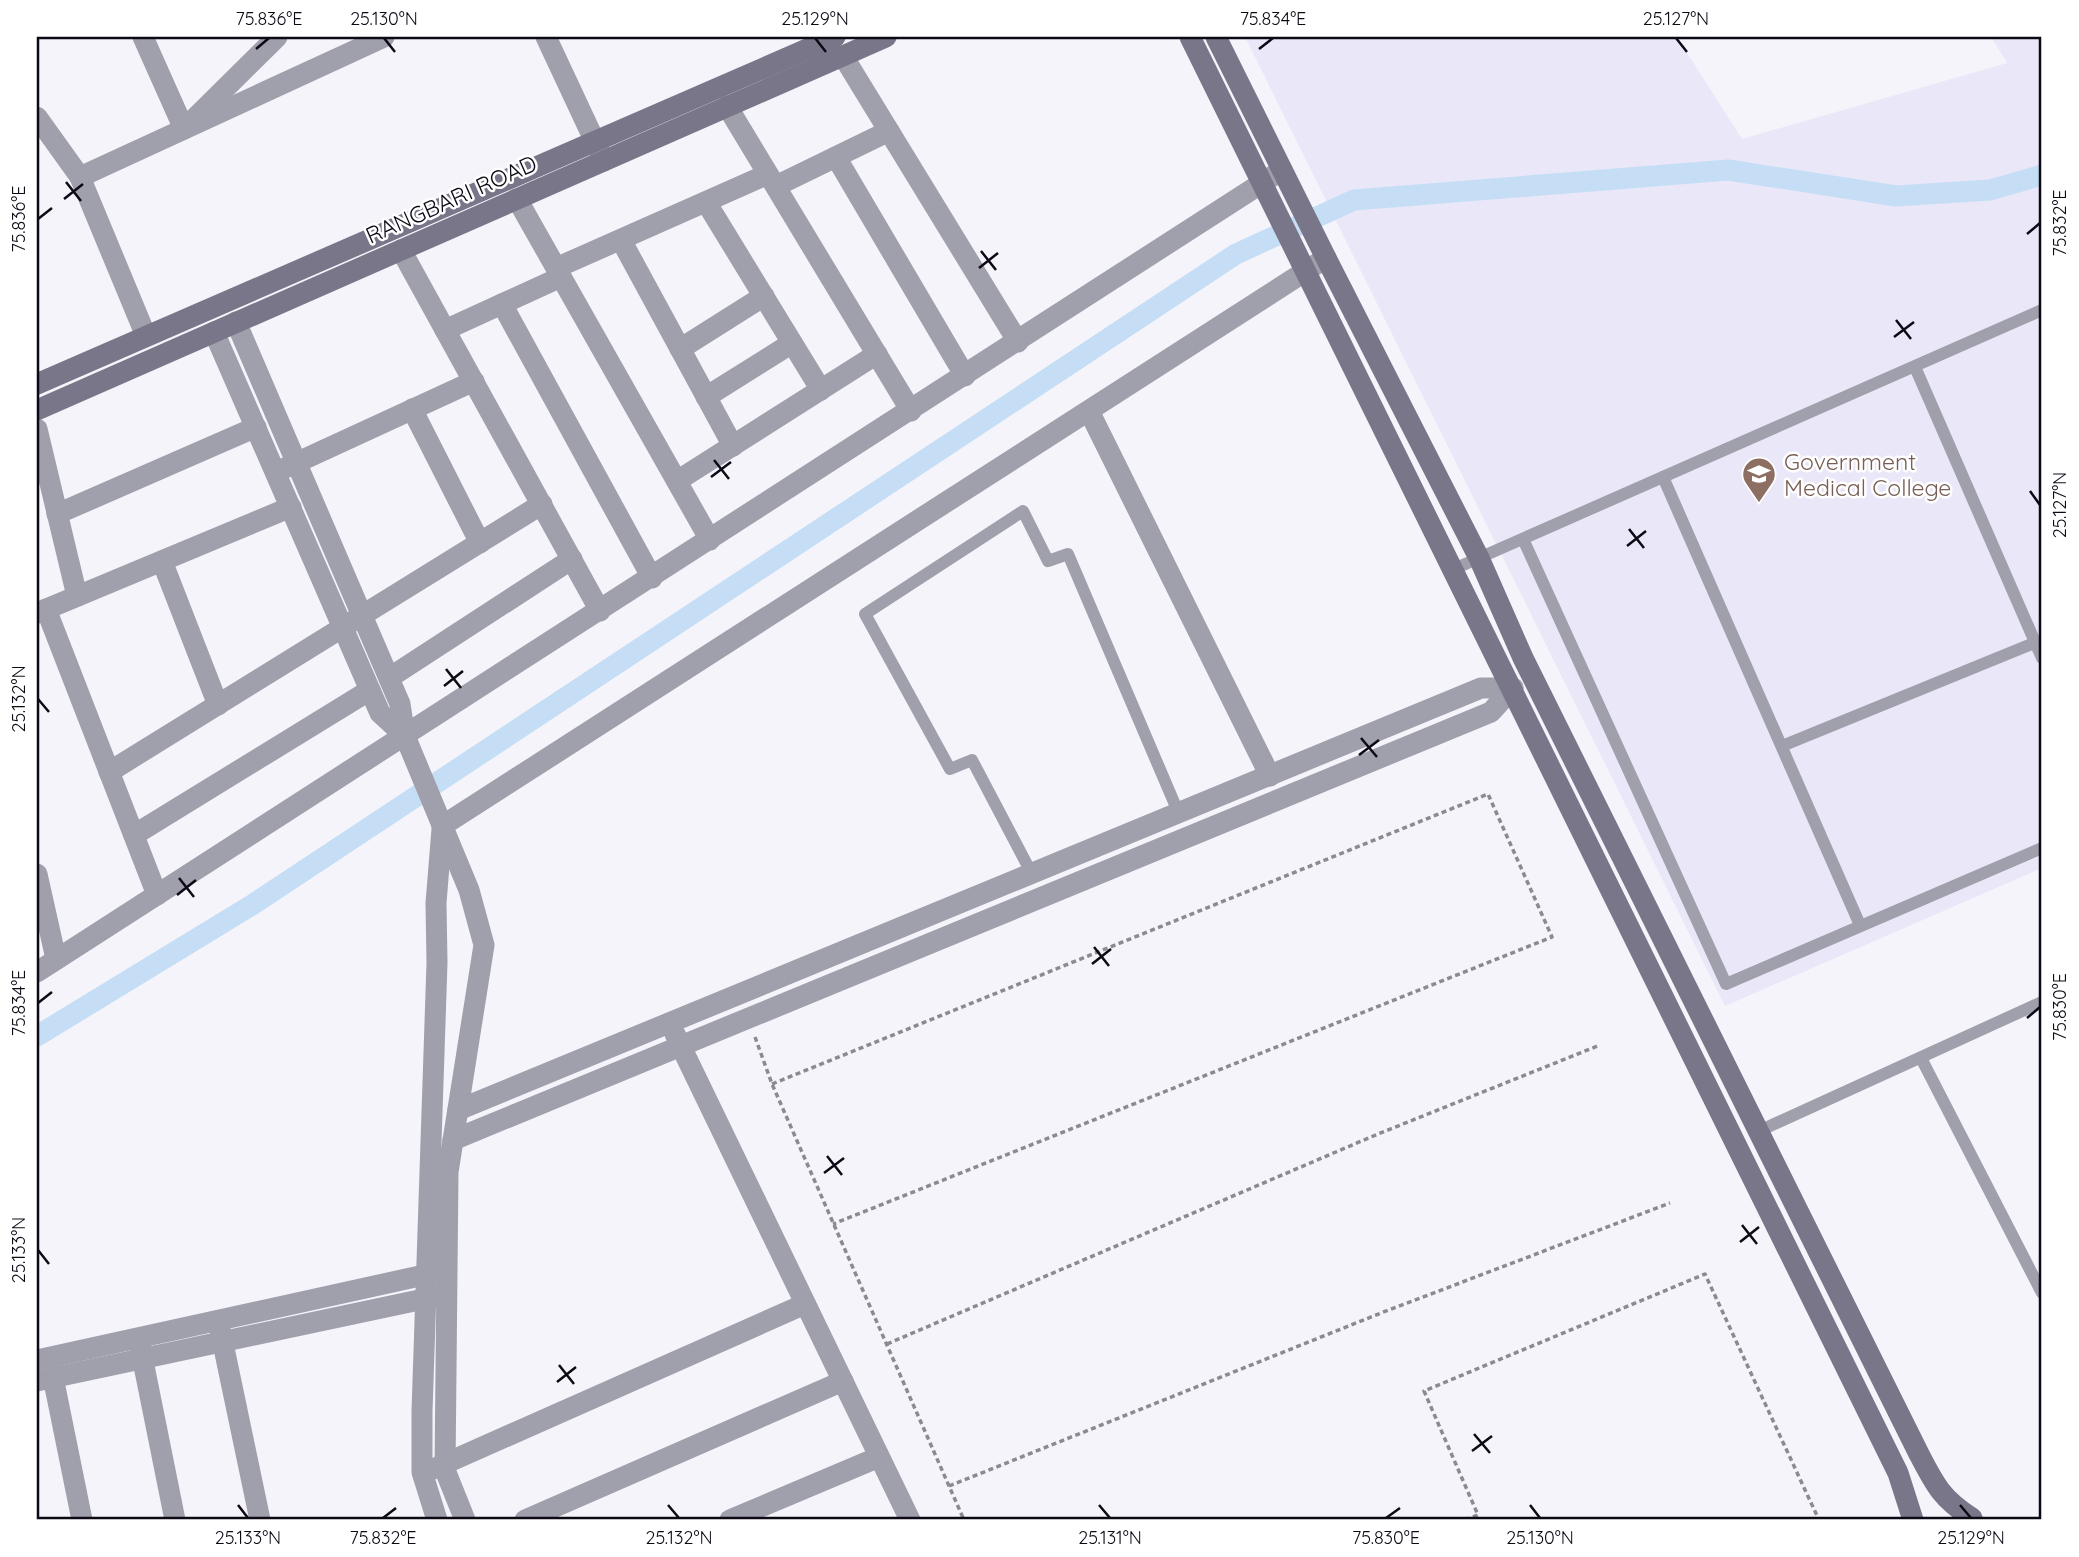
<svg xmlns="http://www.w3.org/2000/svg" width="2079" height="1557" viewBox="0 0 2079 1557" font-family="Quicksand,sans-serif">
  <rect width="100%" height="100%" fill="#f5f4fb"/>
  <path fill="#eae7f8" d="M1245,37h432l65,102 265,-76 -16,-26h51v831l-317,138z"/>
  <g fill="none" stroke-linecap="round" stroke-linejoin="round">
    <path stroke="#c5def5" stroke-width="21" d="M37,1036l215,-131 984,-651 118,-54 374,-30 168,26 94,-6 52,-15"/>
    <g stroke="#8b8992" stroke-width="3.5" stroke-dasharray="5 3.5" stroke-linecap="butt">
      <path d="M755,1037l17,47 192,436"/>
      <path d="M772,1084l716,-290 64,143 -719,287"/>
      <path d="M887,1344l491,-210 222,-89"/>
      <path d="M949,1486l432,-173 289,-110"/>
      <path d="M1465,1520l13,-5 -54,-124 281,-117 114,246"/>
    </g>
    <g stroke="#a09fac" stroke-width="12">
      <path d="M1915,367l127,291"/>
      <path d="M1663,477l197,448"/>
      <path d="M1523,539l203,445 316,-136"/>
      <path d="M1454,569l588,-259"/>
      <path d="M1782,746l252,-103"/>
      <path d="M1032,874l-60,-114 -22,9 -85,-155 158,-103 25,50 20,-7 111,260"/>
      <path d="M1921,1058l121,235"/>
      <path d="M1759,1131l283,-129"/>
    </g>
    <g stroke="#a09fac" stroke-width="21">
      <path d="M143,37l41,92 93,-92"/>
      <path d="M546,37l58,124"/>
      <path d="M843,56l175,286"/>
      <path d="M727,106l184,305"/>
      <path d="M37,117l43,60 66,159"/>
      <path d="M836,157l129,219"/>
      <path d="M80,177l304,-140"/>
      <path d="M776,186l113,-55"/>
      <path d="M517,199l193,341"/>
      <path d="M706,202l115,188"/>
      <path d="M621,240l112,206"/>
      <path d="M401,250l199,361"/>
      <path d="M556,268l212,-94"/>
      <path d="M502,304l150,274"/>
      <path d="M236,322l164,382 5,32 64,154 15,55 -36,227 -3,298 20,50"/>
      <path d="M445,330l116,-53"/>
      <path d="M214,332l166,381 25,23"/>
      <path d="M680,349l84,-53"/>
      <path d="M706,397l86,-54"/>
      <path d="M412,409l68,134"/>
      <path d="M1089,411l181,365"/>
      <path d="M37,429l40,167"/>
      <path d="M285,468l189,-87"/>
      <path d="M677,481l200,-127"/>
      <path d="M57,514l199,-87"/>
      <path d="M162,561l56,144"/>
      <path d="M46,609l111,286"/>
      <path d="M37,613l254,-106"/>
      <path d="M389,678l183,-119"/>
      <path d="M109,772l433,-268"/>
      <path d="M442,826l884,-568"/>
      <path d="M134,835l236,-145"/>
      <path d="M37,874l19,85"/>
      <path d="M37,972l1245,-802"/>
      <path d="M675,1034l235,486"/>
      <path d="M458,1110l1023,-422h32"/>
      <path d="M453,1140l1038,-428 22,-24"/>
      <path d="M220,1329l40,191"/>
      <path d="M140,1346l35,174"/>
      <path d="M37,1360l401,-88"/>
      <path d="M53,1377l29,143"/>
      <path d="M37,1381l401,-85"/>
      <path d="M433,1469l372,-165"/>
      <path d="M437,1520l-15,-48v-61l15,-448 -1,-60 6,-74"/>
      <path d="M525,1520l318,-139"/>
      <path d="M730,1520l149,-63"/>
    </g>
    <g stroke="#787688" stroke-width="21">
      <path d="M1190,37l708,1436 15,47"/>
      <path d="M1216,37l110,221 153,300 44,100 396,796c16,31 23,45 53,64"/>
      <path d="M37,384l798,-347"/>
      <path d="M37,410l849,-373"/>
    </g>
  </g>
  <path fill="none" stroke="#0d0a16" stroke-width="2.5" d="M384,38l11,14M815,38l11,14M1676,38l11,14M256,49l13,-11M1259,49l14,-11M66,182l15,19M64,199l19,-15M38,219l14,-11M2027,234l13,-11M981,251l15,19M979,268l19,-15M1896,320l15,19M1894,337l20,-15M714,460l15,19M711,477l20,-15M2030,491l10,14M1629,529l15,19M1627,546l19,-15M446,669l15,19M444,686l19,-15M38,699l11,13M1361,738l16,19M1359,755l20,-15M179,878l15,19M177,895l19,-15M1094,947l15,19M1092,964l19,-15M38,1003l14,-11M2027,1018l13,-11M827,1156l15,19M824,1173l20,-15M1742,1225l15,19M1740,1242l19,-15M38,1250l11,14M559,1365l15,19M557,1382l19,-15M1474,1434l16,19M1472,1451l20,-15M238,1505l10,13M668,1505l11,13M1099,1505l11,13M1530,1505l10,13M1960,1505l11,13M383,1518l13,-10M1386,1518l14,-10"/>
  <defs>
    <g id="university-pin" transform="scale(1.75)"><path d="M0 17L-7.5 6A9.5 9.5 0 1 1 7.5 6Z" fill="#8d6e63" stroke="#fff"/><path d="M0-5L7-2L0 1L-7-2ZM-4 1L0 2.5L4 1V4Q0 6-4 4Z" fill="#fff"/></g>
  </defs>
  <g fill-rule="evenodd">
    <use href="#university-pin" x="1759" y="474"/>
  </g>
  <g text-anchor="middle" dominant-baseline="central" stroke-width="5" stroke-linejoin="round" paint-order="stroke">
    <g font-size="23" fill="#0d0a16" stroke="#fff">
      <text transform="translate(451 199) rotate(-24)">RANGBARI ROAD</text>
    </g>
    <g font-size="23" fill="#785e54" stroke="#fff" text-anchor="start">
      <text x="1784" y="461">Government<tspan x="1784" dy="26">Medical College</tspan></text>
    </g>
  </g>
  <rect width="2079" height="1557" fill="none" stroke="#ffffff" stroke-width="77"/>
  <rect x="38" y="38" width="2002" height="1480" fill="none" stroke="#0d0a16" stroke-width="2.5"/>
  <g font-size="18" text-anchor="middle" fill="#0d0a16">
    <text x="269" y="25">75.836°E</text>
    <text x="384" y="25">25.130°N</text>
    <text x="815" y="25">25.129°N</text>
    <text x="1273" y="25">75.834°E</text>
    <text x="1676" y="25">25.127°N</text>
    <text transform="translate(19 219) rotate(-90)" y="6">75.836°E</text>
    <text transform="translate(2060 223) rotate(-90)" y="6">75.832°E</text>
    <text transform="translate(2060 505) rotate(-90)" y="6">25.127°N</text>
    <text transform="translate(19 699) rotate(-90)" y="6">25.132°N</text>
    <text transform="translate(19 1003) rotate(-90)" y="6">75.834°E</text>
    <text transform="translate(2060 1007) rotate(-90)" y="6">75.830°E</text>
    <text transform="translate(19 1250) rotate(-90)" y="6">25.133°N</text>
    <text x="248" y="1544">25.133°N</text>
    <text x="383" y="1544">75.832°E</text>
    <text x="679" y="1544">25.132°N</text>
    <text x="1110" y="1544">25.131°N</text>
    <text x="1386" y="1544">75.830°E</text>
    <text x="1540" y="1544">25.130°N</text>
    <text x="1971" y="1544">25.129°N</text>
  </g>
</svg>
